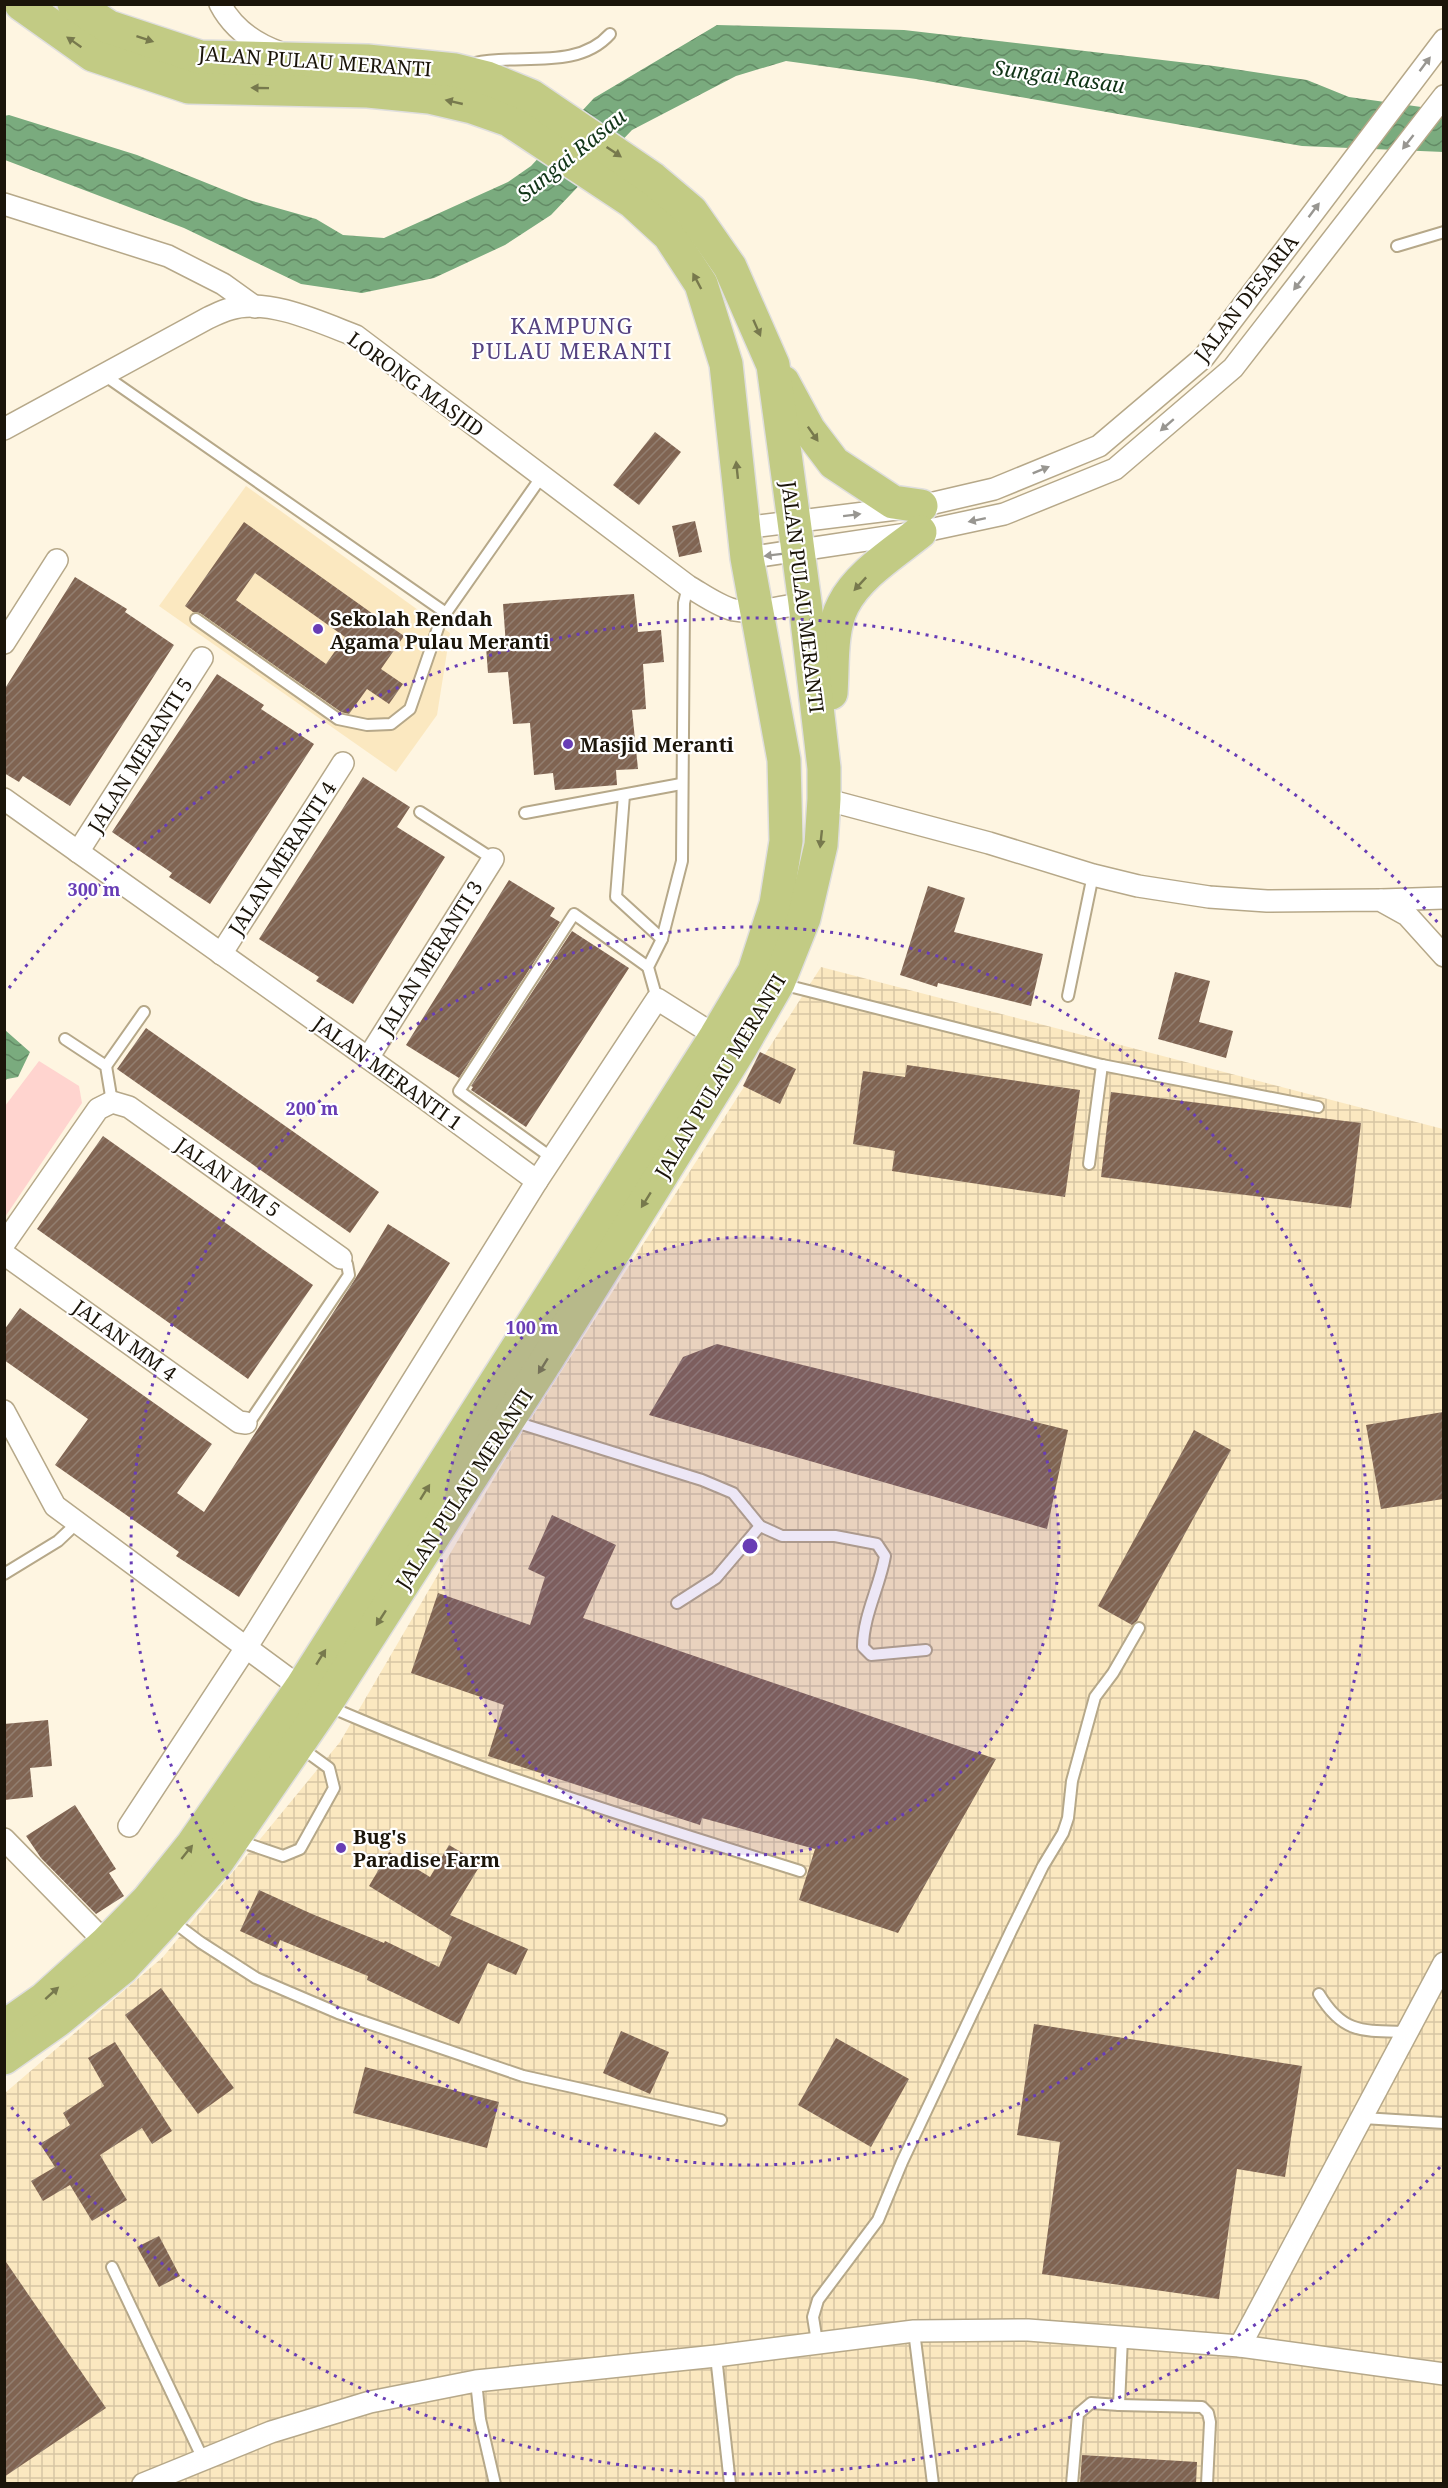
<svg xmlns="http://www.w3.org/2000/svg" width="1448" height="2488" viewBox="0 0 1448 2488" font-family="'Noto Serif',serif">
  <defs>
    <pattern id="industrial-grid" width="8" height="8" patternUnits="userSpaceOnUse" patternTransform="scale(1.5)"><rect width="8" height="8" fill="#fbe8c0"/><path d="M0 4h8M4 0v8" fill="none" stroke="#d7c6a4"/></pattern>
    <pattern id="water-waves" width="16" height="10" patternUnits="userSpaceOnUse" patternTransform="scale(1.5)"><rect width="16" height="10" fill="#7aab7e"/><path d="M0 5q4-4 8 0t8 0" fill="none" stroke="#638a65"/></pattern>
    <pattern id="building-hatch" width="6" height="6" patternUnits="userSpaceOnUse" patternTransform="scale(1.5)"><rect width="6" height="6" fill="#806452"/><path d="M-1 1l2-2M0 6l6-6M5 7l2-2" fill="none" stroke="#927e70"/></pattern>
  </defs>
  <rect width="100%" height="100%" fill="#fef5e1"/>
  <path fill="#fbe8c0" d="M246,486l204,147 -13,82 -41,57 -237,-166z"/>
  <path fill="url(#industrial-grid)" d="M821,967l622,162v1354l-1438,1v-391l158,-136 177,-215 169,-289z"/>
  <path fill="#ffd4cf" d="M39,1061l40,25 3,17 -77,114v-111z"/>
  <g fill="url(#water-waves)">
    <path d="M717,25l187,5 310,36 93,14 42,17 94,13 1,42 -142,-6 -386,-67 -130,-18 -50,15 -104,54 -81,85 -46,30 -71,33 -72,15 -61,-9 -117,-56 -179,-68 -1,-44 5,-1 128,40 112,45 67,19 27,16 41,3 124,-56 23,-16 63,-68z"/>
    <path d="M5,1030l25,22 -12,25 -11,2 -2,2z"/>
  </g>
  <g fill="url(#building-hatch)" fill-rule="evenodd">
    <path d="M655,432l26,20 -42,53 -26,-20z"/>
    <path d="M695,521l7,31 -23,5 -7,-31z"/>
    <path d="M244,522l160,114 -23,33 22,15 -14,20 -22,-15 -18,25 -8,-2 -141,-99 -7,-1 -8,-6zM255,573l90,64 -19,27 -90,-64z"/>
    <path d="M75,577l52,32 -2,3 49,33 -104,161 -47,-30 -4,6 -15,-9v-83z"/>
    <path d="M634,594l4,38 23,-2 3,32 -21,2 3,45 -14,1 6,59 -22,1 1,15 -62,5 -2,-17 -19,2 -4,-52 -17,1 -5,-52 -20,1 -2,-26 20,-1 -3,-42z"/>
    <path d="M217,674l47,31 -3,4 53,35 -104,160 -41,-27 3,-4 -60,-41z"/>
    <path d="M363,777l47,30 -13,20 48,30 -92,147 -37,-23 3,-4 -60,-38z"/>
    <path d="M509,880l46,28 -5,8 10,6 -101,156 -53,-33z"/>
    <path d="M928,886l37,12 -11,34 89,22 -12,52 -93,-23 -1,4 -37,-12z"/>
    <path d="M572,931l57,37 -103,159 -55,-37 2,-3 -2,-1z"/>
    <path d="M1175,972l35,9 -11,41 34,9 -7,27 -68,-19z"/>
    <path d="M146,1028l233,164 -29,41 -233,-164z"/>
    <path d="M760,1052l36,17 -16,35 -37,-18z"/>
    <path d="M907,1065l173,25 -15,107 -173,-26 3,-20 -42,-7 10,-73 42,6z"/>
    <path d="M1111,1092l250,31 -10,85 -250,-31z"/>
    <path d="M103,1136l210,149 -65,94 -211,-150z"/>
    <path d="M388,1224l62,39 -211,334 -63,-41 3,-4 -124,-87 33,-46 -84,-59v-30l16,-22 192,136 -35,49 27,19 151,-233z"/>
    <path d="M717,1344l351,86 -21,99 -398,-114 34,-58z"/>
    <path d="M1443,1412v87l-62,10 -15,-84z"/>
    <path d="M1194,1430l37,20 -94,171 -5,4 -34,-19z"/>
    <path d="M552,1515l64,30 -33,73 413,141 -98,174 -99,-33 16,-51 -113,-31 -2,7 -212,-69 16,-51 -93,-32 27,-80 92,32 15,-48 -17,-8z"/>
    <path d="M48,1720l4,46 -22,2 3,29 -29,3v-76z"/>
    <path d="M75,1805l41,64 -7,4 15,23 -28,18 -55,-56 -15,-22z"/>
    <path d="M449,1845l32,19 -31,51 78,34 -12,26 -28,-12 -29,61 -92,-44 1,-4 -88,-36 -3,8 -37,-17 19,-41 53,24 72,29 1,-2 54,26 13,-30 -83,-51 20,-34 41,25z"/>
    <path d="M161,1988l73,100 -36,26 -73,-99z"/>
    <path d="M1034,2024l268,42 -17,111 -48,-8 -18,130 -177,-25 18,-132 -43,-7z"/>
    <path d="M621,2031l48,21 -19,42 -47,-21z"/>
    <path d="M836,2038l73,41 -38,68 -73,-42z"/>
    <path d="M115,2042l57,89 -20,13 -10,-16 -42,27 27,45 -35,21 -22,-36 -27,16 -12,-20 24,-14 -15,-23 30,-19 -7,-12 41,-27 -16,-28z"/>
    <path d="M365,2067l134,35 -12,46 -134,-35z"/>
    <path d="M159,2236l21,40 -21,11 -22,-40z"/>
    <path d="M4,2259l102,149 -102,69z"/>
    <path d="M1082,2455l115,7 -1,22h-116z"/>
  </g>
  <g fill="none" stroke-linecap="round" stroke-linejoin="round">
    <g stroke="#b6a889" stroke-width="14">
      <g id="lane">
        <path d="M475,63c43,-10 102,8 135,-29"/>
        <path d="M1397,246l47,-14"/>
        <path d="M104,375l342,238"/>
        <path d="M196,619l142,100 29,6 24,-1 19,-15 29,-84 7,-12 96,-137"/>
        <path d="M624,795l-8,102 46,42"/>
        <path d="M420,812l73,47"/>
        <path d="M525,813l156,-29"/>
        <path d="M781,984l321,81 216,42"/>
        <path d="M1068,996l25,-121"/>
        <path d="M657,999l-9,-32 14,-28 20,-78 2,-258 4,-17"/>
        <path d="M65,1039l41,27 6,36"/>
        <path d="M106,1066l38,-54"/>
        <path d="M552,1158l-93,-67 115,-177 74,53"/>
        <path d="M1089,1164l13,-99"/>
        <path d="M512,1421l190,59 31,13 27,33 22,10h53l42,8 8,12c-5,30 -22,60 -22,91l8,8 55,-5"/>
        <path d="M246,1423l5,-3 98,-145 -2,-11 -6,-6"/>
        <path d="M4,1574l54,-33 19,-18"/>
        <path d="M677,1603l39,-25 44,-52"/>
        <path d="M328,1706c153,67 312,115 472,165"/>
        <path d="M236,1840l47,16 17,-7 34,-61 -5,-20 -29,-21"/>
        <path d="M171,1920l29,22 56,36 82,35 185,63 198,44"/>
        <path d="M1319,1994c24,40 44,37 87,38"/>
        <path d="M1363,2118l81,5"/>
        <path d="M112,2267l91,192"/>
        <path d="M914,2331l19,153"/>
        <path d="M817,2342l-4,-25 5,-17 60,-80 24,-58 109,-231 32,-65 20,-33 5,-15 4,-37 23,-84 18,-24 26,-45"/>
        <path d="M716,2356l14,128"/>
        <path d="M476,2381l4,38 15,65"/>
        <path d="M1119,2405l83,2 6,6 2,9 -3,62"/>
        <path d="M1072,2484l6,-70 13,-11 28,2 3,-67"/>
      </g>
    </g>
    <g stroke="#b6a889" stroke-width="24">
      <g id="street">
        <path d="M220,4c13,25 35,40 61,49"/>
        <path d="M4,204l164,52 55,28 32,23"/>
        <path d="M4,429l204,-111c7,-3 14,-7 22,-9 37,-12 92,14 126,27l332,250c14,8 30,20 46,24 22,4 50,-4 71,-7"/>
        <path d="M743,528l178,-22 73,-17 105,-43 105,-89 240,-317"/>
        <path d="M747,558l173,-26 84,-18 111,-45 118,-101 211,-272"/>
        <path d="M4,643l53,-83"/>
        <path d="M4,799l416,296 117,86 120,-182 59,37"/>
        <path d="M824,799l165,44 104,32 45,11 71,11 58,4 113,-1 27,15 37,41"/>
        <path d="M78,852l124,-194"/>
        <path d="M1381,900l63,-2"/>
        <path d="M221,954l122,-191"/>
        <path d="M368,1058l125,-199"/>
        <path d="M4,1244l94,-135 14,-7 17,5 212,151"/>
        <path d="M4,1254l235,168 7,1"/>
        <path d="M4,1411l51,95 246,182"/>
        <path d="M129,1826l126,-192 282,-453"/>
        <path d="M4,1839l102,104"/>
        <path d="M1240,2346l204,-383"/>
        <path d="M143,2484l128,-52 99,-30 106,-21 240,-25 198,-25 114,-1 212,16 204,28"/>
      </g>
    </g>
    <g stroke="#dfdedd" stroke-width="36">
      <g id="primary">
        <path d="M783,382l26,48 25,33 59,39 28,4"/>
        <path d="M831,693c2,-27 -1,-63 12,-88 15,-30 51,-52 77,-73"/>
        <path d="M4,2027l40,-28 62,-56 42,-43 45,-56 108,-156 415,-652 38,-64 22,-68 10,-63 -2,-81 -37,-202 -21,-194 -25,-80 -32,-49 -36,-33 -124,-82 -37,-13 -43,-10 -61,-6 -179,-4 -96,-32 -72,-51"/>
        <path d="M4,2058l54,-38 64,-52 46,-50 49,-56 108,-157 221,-344 194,-312 38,-66 26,-65 17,-73 3,-46v-31l-19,-165 -32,-238 -43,-98 -39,-56 -38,-32 -122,-83 -44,-18 -32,-8 -88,-9 -167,-4 -91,-30 -35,-23"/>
      </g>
    </g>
    <use href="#lane" stroke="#fff" stroke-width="10"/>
    <use href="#street" stroke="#fff" stroke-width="21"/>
    <use href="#primary" stroke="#c2cb84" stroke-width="33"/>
  </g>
  <defs><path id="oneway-solid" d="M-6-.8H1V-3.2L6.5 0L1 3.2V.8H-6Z" transform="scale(1.5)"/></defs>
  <g fill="#77794d">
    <use href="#oneway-solid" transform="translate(145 39) rotate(18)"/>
    <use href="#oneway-solid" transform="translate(74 42) rotate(-145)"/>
    <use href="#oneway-solid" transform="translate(260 88) rotate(-179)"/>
    <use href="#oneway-solid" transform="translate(454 102) rotate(-167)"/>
    <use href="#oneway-solid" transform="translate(614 152) rotate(34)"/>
    <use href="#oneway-solid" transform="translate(697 281) rotate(-118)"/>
    <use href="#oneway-solid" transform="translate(757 328) rotate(66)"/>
    <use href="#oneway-solid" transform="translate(813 434) rotate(55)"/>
    <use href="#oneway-solid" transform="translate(737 470) rotate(-96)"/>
    <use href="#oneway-solid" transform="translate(860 584) rotate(133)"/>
    <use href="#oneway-solid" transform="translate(821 839) rotate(96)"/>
    <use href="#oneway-solid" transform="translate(646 1200) rotate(122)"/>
    <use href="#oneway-solid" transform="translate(543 1366) rotate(122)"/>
    <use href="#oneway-solid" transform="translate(425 1492) rotate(-58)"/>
    <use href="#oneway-solid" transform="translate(381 1618) rotate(123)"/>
    <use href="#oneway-solid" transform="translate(321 1657) rotate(-58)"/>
    <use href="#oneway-solid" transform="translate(187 1852) rotate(-51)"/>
    <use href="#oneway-solid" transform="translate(52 1993) rotate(-42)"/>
  </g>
  <g fill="#989691">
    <use href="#oneway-solid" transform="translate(1425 64) rotate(-53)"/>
    <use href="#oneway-solid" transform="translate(1408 142) rotate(128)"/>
    <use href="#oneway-solid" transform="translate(1314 210) rotate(-53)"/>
    <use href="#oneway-solid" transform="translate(1299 283) rotate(128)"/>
    <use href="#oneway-solid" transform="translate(1167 425) rotate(139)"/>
    <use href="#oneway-solid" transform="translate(1041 470) rotate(-22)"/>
    <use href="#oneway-solid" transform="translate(852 515) rotate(-7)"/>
    <use href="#oneway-solid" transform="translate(977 520) rotate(168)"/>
    <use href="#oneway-solid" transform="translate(773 555) rotate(173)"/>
  </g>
  <circle cx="750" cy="1546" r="309" fill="#683db5" fill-opacity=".12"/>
  <g fill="none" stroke="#683db5" stroke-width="3" stroke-dasharray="3 6">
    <circle cx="750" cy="1546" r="309"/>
    <circle cx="750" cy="1546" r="619"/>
    <path d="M1440 2167A928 928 0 0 1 9 2104M9 988A928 928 0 0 1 1440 925"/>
  </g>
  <g fill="#683db5" stroke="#fff" stroke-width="2">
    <circle cx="318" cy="629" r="6"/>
    <circle cx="568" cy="744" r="6"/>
    <circle cx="341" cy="1848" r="6"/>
  </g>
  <g text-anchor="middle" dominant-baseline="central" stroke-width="4.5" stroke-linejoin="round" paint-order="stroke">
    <g font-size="20" fill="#1b150a" stroke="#fff">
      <text transform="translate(315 61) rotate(4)">JALAN PULAU MERANTI</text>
      <text transform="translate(1246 298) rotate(-52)">JALAN DESARIA</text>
      <text transform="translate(416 384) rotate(36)">LORONG MASJID</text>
      <text transform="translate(803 597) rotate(83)">JALAN PULAU MERANTI</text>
      <text transform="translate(140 755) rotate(-58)">JALAN MERANTI 5</text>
      <text transform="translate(282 858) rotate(-57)">JALAN MERANTI 4</text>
      <text transform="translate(430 958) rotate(-58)">JALAN MERANTI 3</text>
      <text transform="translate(388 1073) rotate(36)">JALAN MERANTI 1</text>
      <text transform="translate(720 1076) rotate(-59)">JALAN PULAU MERANTI</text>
      <text transform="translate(228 1177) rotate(35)">JALAN MM 5</text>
      <text transform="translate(125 1340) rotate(36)">JALAN MM 4</text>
      <text transform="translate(464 1489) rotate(-57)">JALAN PULAU MERANTI</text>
    </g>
    <g font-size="20" font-weight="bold" fill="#1b150a" stroke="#fff" text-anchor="start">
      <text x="330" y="618">Sekolah Rendah<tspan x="330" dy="23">Agama Pulau Meranti</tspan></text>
      <text x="580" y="744">Masjid Meranti</text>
      <text x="353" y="1836">Bug's<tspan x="353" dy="23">Paradise Farm</tspan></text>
    </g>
    <g font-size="21" font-style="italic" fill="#103416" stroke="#fff">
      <text transform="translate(1059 76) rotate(8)">Sungai Rasau</text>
      <text transform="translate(571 155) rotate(-39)">Sungai Rasau</text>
    </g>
    <g font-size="22" letter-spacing="1.5" fill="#554381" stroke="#fff">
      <text x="572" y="325">KAMPUNG<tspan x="572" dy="25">PULAU MERANTI</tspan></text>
    </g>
  </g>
  <circle cx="750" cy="1546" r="9" fill="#683db5" stroke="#fff" stroke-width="3"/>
  <g font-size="18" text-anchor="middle" font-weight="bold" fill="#683db5" stroke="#fff" stroke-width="4.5" stroke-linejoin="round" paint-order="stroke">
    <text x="94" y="896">300 m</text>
    <text x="312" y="1115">200 m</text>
    <text x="532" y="1334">100 m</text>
  </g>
  <rect width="1448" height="2488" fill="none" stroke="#1b150a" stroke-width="12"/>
</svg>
